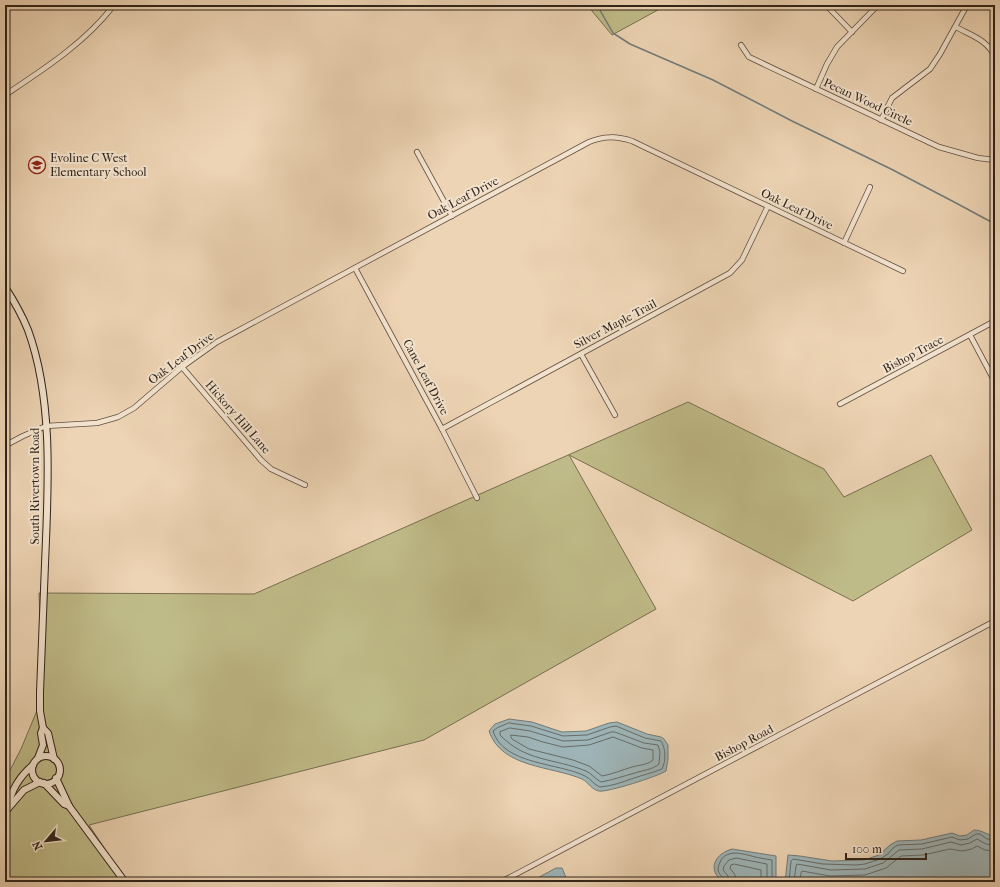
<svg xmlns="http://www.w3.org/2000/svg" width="1000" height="887" viewBox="0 0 1000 887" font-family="'IM FELL French Canon',serif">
  <rect width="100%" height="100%" fill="#edd4b4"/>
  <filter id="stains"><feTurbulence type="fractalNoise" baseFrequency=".005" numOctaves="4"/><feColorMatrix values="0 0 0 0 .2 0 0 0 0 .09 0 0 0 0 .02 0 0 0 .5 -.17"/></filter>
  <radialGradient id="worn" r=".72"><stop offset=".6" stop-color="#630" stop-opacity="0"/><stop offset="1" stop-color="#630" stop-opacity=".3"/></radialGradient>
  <g fill="#bfbb88" stroke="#776f50">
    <path d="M587,5h80l-55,30z"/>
    <path d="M688,402l136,67 20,28 87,-42 41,75 -119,71 -284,-146 87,154 -232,131 -335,85 38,57h-122v-102l16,-31 22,-53 -4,-103 215,1z"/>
  </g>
  <g fill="#9eb5b8" stroke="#727b78">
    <path d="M509,719l23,3 30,10 24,-1 23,-8 8,-1 30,12 14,3 3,2 4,6v14l-2,12c-7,5 -60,22 -67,20 -7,-1 -11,-9 -17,-12 -30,-13 -81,-11 -93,-48l6,-7z"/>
    <path d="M974,830c8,0 13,5 21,6v46h-210l3,-27 12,1 32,5 32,-1 15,-5 11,-10 7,-4 24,-1 31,-7 8,3 7,-1z"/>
    <path d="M732,849l44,7v26l-54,-1c-15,-12 -7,-27 10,-32z"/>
    <path d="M556,868h6l6,14h-38z"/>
  </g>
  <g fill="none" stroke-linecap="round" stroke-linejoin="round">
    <g stroke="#666c68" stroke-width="1">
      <path d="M509,723l22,3 32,10 24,-1 23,-8 6,-1 29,12 16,3c5,8 5,20 1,28 -10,4 -19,6 -28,9 -11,4 -22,8 -34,9 -6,-2 -9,-8 -15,-11 -25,-13 -82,-11 -92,-45l4,-3z"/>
      <path d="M510,728l20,3 33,10 25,-1 23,-8h4l29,11 14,2 2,7 -1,12c-7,6 -16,6 -24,9 -12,3 -22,7 -34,9 -6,-3 -10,-9 -15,-11 -32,-13 -60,-9 -86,-36v-3z"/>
      <path d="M511,735l17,2 15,5 20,5 26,-2 24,-8 29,11 11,2v10c-6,5 -14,5 -21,7 -10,3 -19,7 -30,9l-13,-10 -16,-6 -44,-11 -17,-10 -1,-2z"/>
      <path d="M725,882c-1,-6 -7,-7 -7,-13 0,-3 2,-6 3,-9 9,-13 27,-4 39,-2 4,1 8,1 12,2v22"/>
      <path d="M730,882l-2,-6 -5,-6 1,-4 5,-6 7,-2 31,6v18"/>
      <path d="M736,882l-1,-7 -5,-7 1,-3 3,-1 27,6v12"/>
      <path d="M789,882l2,-21 2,-2 30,5 33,1 9,-1 15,-5 8,-5 5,-6 5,-3 24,-1 30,-7 8,3 8,-1 8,-5h4l7,5h8"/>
      <path d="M794,882l2,-16 1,-2 34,6 34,-1 18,-6 16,-13 23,-1 29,-7 10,3 9,-2 7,-4 9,5 9,1"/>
      <path d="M800,882l1,-9 1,-2 28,5 35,-1 21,-7 15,-12 22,-1 27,-6 12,2 10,-2 5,-3 8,4 10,1"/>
    </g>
    <path stroke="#727b78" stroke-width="1.5" d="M597,5l16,28 17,11 83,36 79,41 99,48 65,34 39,21"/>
    <g stroke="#5e4f40" stroke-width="6">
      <g id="street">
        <path d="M826,5l26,27"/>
        <path d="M956,27c14,8 32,13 39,30"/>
        <path d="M741,45l8,12 190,90 39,11 17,2"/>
        <path d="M816,89l11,-25 10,-17 41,-42"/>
        <path d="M5,95c39,-26 80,-52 109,-90"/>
        <path d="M881,120l11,-22 38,-29 10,-15 27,-49"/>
        <path d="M417,152l35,64"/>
        <path d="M844,243l26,-56"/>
        <path d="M355,268l87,161 35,69"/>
        <path d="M970,335l25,47"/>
        <path d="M581,354l34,61"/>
        <path d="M182,367l79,93 10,9 34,16"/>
        <path d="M840,404l155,-83"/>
        <path d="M442,429l288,-156 12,-13 26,-54"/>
        <path d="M5,449l3,-5 15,-8 23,-10 51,-3 21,-6 16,-9 48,-41 35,-25 372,-200c15,-6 27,-6 43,-1l271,130"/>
        <path d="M501,882l494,-261"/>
      </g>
    </g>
    <g stroke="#2f2319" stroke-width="8">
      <g id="secondary">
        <path d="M5,287c9,14 17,28 23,43 26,71 20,160 17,234 -2,43 -3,85 -5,128v19l3,17 -2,5 2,12 -5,13"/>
        <path d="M43,728l5,5 6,26"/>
        <circle cx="46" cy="770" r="14"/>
        <path d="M56,778l13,28 56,76"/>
        <path d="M44,783l20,21 5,2"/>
        <path d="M8,807c3,-16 12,-31 25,-42"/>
        <path d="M5,812l19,-22 16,-8"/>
      </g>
    </g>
    <use href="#street" stroke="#f3e3ce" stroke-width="4.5"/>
    <use href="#secondary" stroke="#f3e3ce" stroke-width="6"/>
  </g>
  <defs>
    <g id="school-ring" transform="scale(0.9)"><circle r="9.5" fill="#f3e3ce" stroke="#8f2418" stroke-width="1.5"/><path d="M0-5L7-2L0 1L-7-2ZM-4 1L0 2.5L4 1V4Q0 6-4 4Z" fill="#8f2418"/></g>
  </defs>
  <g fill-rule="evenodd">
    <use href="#school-ring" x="37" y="165"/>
  </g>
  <g text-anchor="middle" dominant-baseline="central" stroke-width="4" stroke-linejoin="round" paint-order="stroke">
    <g font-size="12" fill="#2f2319" stroke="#f3e3ce">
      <text transform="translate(868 102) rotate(25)">Pecan Wood Circle</text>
      <text transform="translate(463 198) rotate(-28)">Oak Leaf Drive</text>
      <text transform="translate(797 209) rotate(26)">Oak Leaf Drive</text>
      <text transform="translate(615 324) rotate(-28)">Silver Maple Trail</text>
      <text transform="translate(913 354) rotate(-28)">Bishop Trace</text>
      <text transform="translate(181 358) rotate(-37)">Oak Leaf Drive</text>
      <text transform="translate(426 377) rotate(62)">Cane Leaf Drive</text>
      <text transform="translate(238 417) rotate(49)">Hickory Hill Lane</text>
      <text transform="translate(35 486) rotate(-90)">South Rivertown Road</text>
      <text transform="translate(744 743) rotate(-28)">Bishop Road</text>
    </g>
    <g font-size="12" fill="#2f2319" stroke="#f3e3ce" text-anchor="start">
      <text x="50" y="158">Evoline C West<tspan x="50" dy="14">Elementary School</tspan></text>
    </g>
  </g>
  <rect width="1000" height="887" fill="none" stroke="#edd4b4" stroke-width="20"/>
  <rect x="6" y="6" width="988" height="875" fill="none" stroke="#2f2319" stroke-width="2"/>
  <rect x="10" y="10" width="980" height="867" fill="none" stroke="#2f2319"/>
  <g transform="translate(46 841) rotate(242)" stroke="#f3e3ce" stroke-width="3" paint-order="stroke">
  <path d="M0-3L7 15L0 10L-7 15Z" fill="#2f2319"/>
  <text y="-6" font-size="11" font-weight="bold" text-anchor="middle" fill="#2f2319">N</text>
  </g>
  <path d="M846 853v6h80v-6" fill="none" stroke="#2f2319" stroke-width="2"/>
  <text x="852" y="853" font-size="12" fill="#2f2319" stroke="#f3e3ce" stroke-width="3" paint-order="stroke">100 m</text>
  <rect width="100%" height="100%" filter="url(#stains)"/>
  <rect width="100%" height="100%" fill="url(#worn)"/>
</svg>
